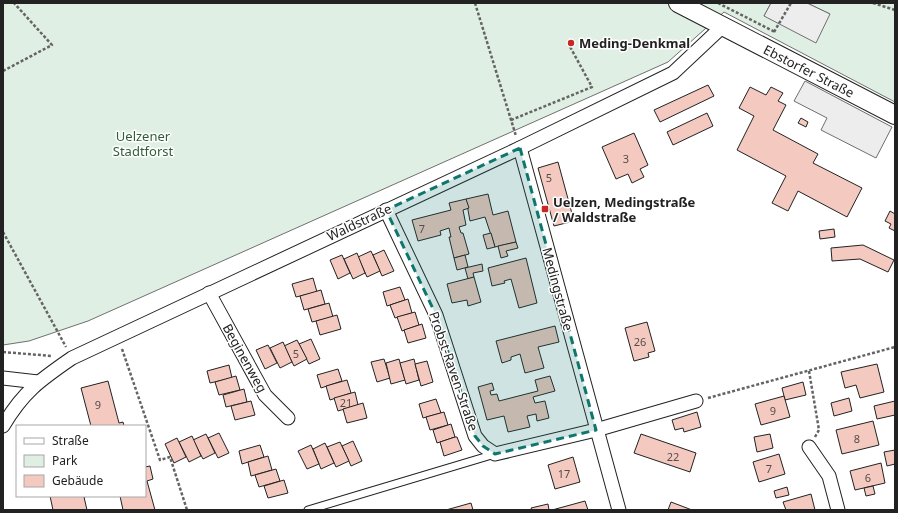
<svg xmlns="http://www.w3.org/2000/svg" width="898" height="513" viewBox="0 0 898 513" font-family="'Noto Sans',sans-serif">
  <rect width="100%" height="100%" fill="#fff"/>
  <path fill="#e0efe3" stroke="#6f6f6f" d="M3,3h768l-7,13 66,-2 -23,-11h88v99l-171,-90 -56,50 -580,259 -59,20 -26,4z"/>
  <g fill="#ededed" stroke="#6f6f6f">
    <path d="M771,3h36l23,11 -14,29 -52,-27z"/>
    <path d="M805,81l87,46 -16,31 -55,-28 6,-12 -33,-17z"/>
  </g>
  <g fill="#f3c9c0" stroke="#222">
    <path d="M708,85l6,11 -54,26 -6,-12z"/>
    <path d="M750,87l16,8 5,-8 12,6 -5,8 8,4 -13,25 45,24 -5,9 49,25 -15,29 -49,-26 -10,20 -16,-8 14,-27 -49,-26 17,-34 -15,-8z"/>
    <path d="M707,113l6,13 -40,19 -6,-13z"/>
    <path d="M801,118l7,4 -2,5 -8,-4z"/>
    <path d="M634,133l14,32 -8,4 4,8 -12,6 -4,-9 -12,5 -14,-32z"/>
    <path d="M558,162l16,59 -20,5 -16,-58z"/>
    <path d="M488,194l5,21 15,-4 8,31 -21,5 -10,-30 -15,4 -4,-22z"/>
    <path d="M466,199l3,9 -6,2 3,15 -7,2 2,6h2l6,21 -15,4 -5,-21h2l-2,-9 -9,3 1,4 -23,6 -6,-21 39,-10 -2,-7z"/>
    <path d="M890,211l5,3v17l-6,-3 2,-4 -6,-3z"/>
    <path d="M834,229l1,8 -15,2 -1,-8z"/>
    <path d="M491,233l4,14 -8,2 -4,-14z"/>
    <path d="M516,242l2,6 -12,3 2,5 -7,2 -3,-12z"/>
    <path d="M863,245l31,15 -6,12 -28,-13 -28,2 -1,-13z"/>
    <path d="M384,250l10,21 -12,5 -9,-21z"/>
    <path d="M371,251l9,20 -13,6 -9,-20z"/>
    <path d="M357,253l8,20 -12,6 -9,-20z"/>
    <path d="M342,255l8,18 -12,6 -8,-19z"/>
    <path d="M465,255l3,12 -11,3 -3,-12z"/>
    <path d="M526,258l11,45 -18,5 -8,-29 -7,2 1,2 -13,3 -4,-18z"/>
    <path d="M482,264l1,7 -10,2 1,4 -6,2 -3,-11z"/>
    <path d="M474,277l7,25 -13,4 -1,-6 -15,3 -5,-19z"/>
    <path d="M313,278l4,14 -21,5 -4,-13z"/>
    <path d="M400,287l5,13 -18,6 -4,-14z"/>
    <path d="M321,290l4,14 -21,6 -4,-14z"/>
    <path d="M408,299l4,14 -17,5 -5,-13z"/>
    <path d="M329,303l4,14 -21,5 -4,-13z"/>
    <path d="M415,312l4,13 -17,6 -5,-14z"/>
    <path d="M337,315l4,14 -21,6 -4,-14z"/>
    <path d="M647,322l8,29 -7,2 1,4 -15,4 -9,-33z"/>
    <path d="M422,324l4,14 -18,5 -4,-13z"/>
    <path d="M555,326l4,16 -21,5 6,21 -19,5 -5,-19 -9,3v3l-9,3 -6,-22z"/>
    <path d="M311,339l9,20 -11,5 -10,-20z"/>
    <path d="M297,340l10,19 -13,7 -10,-20z"/>
    <path d="M283,342l9,20 -12,6 -10,-20z"/>
    <path d="M268,345l9,18 -12,6 -9,-19z"/>
    <path d="M384,359l6,19 -13,4 -6,-20z"/>
    <path d="M399,359l6,21 -14,4 -5,-21z"/>
    <path d="M414,359l5,21 -13,4 -6,-21z"/>
    <path d="M427,361l6,21 -12,4 -6,-22z"/>
    <path d="M877,364l7,28 -24,6 -4,-13 -11,3 -4,-16z"/>
    <path d="M229,365l3,13 -22,5 -3,-12z"/>
    <path d="M338,369l4,12 -21,7 -4,-13z"/>
    <path d="M236,376l4,14 -21,5 -4,-13z"/>
    <path d="M550,376l5,15 -22,6 2,6 10,-2 4,17 -12,3 -1,-7 -9,2 3,11 -22,5 -4,-16 -17,4 -9,-33 14,-4 2,7 -4,1 1,4 6,-1 2,7 39,-10 -3,-11z"/>
    <path d="M347,380l4,13 -21,7 -4,-14z"/>
    <path d="M108,381l11,42 4,-1 1,4h-33l-10,-38z"/>
    <path d="M803,382l3,13 -21,5 -3,-12z"/>
    <path d="M244,389l3,13 -21,5 -3,-12z"/>
    <path d="M355,392l3,13 -20,6 -4,-13z"/>
    <path d="M784,396l6,21 -29,8 -6,-21z"/>
    <path d="M849,398l3,13 -18,5 -3,-13z"/>
    <path d="M436,399l5,14 -18,5 -4,-14z"/>
    <path d="M251,401l4,14 -20,5 -4,-14z"/>
    <path d="M895,401v14l-18,4 -3,-13z"/>
    <path d="M363,403l4,15 -20,5 -4,-14z"/>
    <path d="M444,412l4,13 -18,5 -4,-13z"/>
    <path d="M697,412l4,15 -17,5 -1,-4 -8,2 -3,-10z"/>
    <path d="M873,421l6,24 -37,9 -6,-24z"/>
    <path d="M451,424l4,13 -18,6 -4,-13z"/>
    <path d="M219,433l10,20 -11,5 -10,-20z"/>
    <path d="M206,434l9,19 -12,6 -10,-19z"/>
    <path d="M641,434l55,19 -6,19 -56,-19z"/>
    <path d="M770,434l3,14 -16,4 -3,-15z"/>
    <path d="M192,436l9,20 -12,6 -10,-20z"/>
    <path d="M455,437h2l5,13 -18,6 -4,-14z"/>
    <path d="M177,438l9,19 -12,6 -9,-19z"/>
    <path d="M353,441l9,20 -11,5 -9,-20z"/>
    <path d="M340,442l9,19 -13,6 -9,-20z"/>
    <path d="M325,443l9,20 -13,6 -8,-20z"/>
    <path d="M260,445l4,12 -22,7 -3,-13z"/>
    <path d="M311,445l8,19 -12,5 -9,-18z"/>
    <path d="M895,450v14l-8,2 -3,-14z"/>
    <path d="M779,454l6,20 -26,8 -6,-20z"/>
    <path d="M268,456l4,14 -21,6 -3,-14z"/>
    <path d="M573,457l7,25 -25,7 -7,-24z"/>
    <path d="M881,463l4,20 -30,7 -5,-19z"/>
    <path d="M150,466l3,13 -6,2 8,29h-32l-3,-14h25v-29z"/>
    <path d="M276,469l4,12 -21,6 -4,-12z"/>
    <path d="M284,480l4,13 -20,5 -4,-12z"/>
    <path d="M873,486l2,8 -9,2 -2,-8z"/>
    <path d="M787,487l2,8 -13,3 -2,-7z"/>
    <path d="M811,494l4,16h-29l-3,-8z"/>
    <path d="M50,496h39l-5,1 3,13h-34z"/>
    <path d="M585,501l3,9h-36z"/>
    <path d="M671,502l21,8h-24z"/>
    <path d="M471,503l2,7h-27z"/>
    <path d="M548,504l1,6h-17l-1,-2z"/>
  </g>
  <g fill="none" stroke-linecap="round" stroke-linejoin="round">
    <g stroke="#222" stroke-width="9">
      <path id="service" d="M308,510l187,-56"/>
    </g>
    <g stroke="#222" stroke-width="15">
      <g id="minor">
        <path d="M520,148l99,362"/>
        <path d="M386,210l50,105 39,121 8,10 12,8 101,-24 100,-29"/>
        <path d="M209,293l56,102 23,23"/>
        <path d="M3,378l35,4"/>
        <path d="M3,426c20,-34 37,-46 69,-68l448,-210 153,-75 50,-47"/>
        <path d="M809,447l20,29 9,34"/>
      </g>
    </g>
    <g stroke="#222" stroke-width="20">
      <path id="secondary" d="M678,3l217,112"/>
    </g>
    <g stroke="#646464" stroke-width="2.5" stroke-dasharray="3 2" stroke-linecap="butt">
      <path d="M475,3l41,133"/>
      <path d="M718,3l57,29"/>
      <path d="M873,3l22,7"/>
      <path d="M774,32l17,-29"/>
      <path d="M3,71l49,-26 -38,-42"/>
      <path d="M511,120l81,-33 -24,-44"/>
      <path d="M3,232l63,115"/>
      <path d="M122,349l38,111 10,-3 17,53"/>
      <path d="M3,352l49,4"/>
      <path d="M809,371l10,59 -4,7"/>
      <path d="M708,398l187,-51"/>
    </g>
    <use href="#service" stroke="#fff" stroke-width="7"/>
    <use href="#minor" stroke="#fff" stroke-width="13"/>
    <use href="#secondary" stroke="#fff" stroke-width="18"/>
  </g>
  <path fill="#0f766e" fill-opacity="0.2" stroke="#0f766e" stroke-width="3" stroke-dasharray="8 5" stroke-linejoin="round" d="M520,148l76,282 -101,24 -12,-8 -8,-10 -39,-121 -50,-105z"/>
  <g fill="#c62828" stroke="#fff" stroke-width="1.5">
    <circle cx="571" cy="43" r="4"/>
    <rect x="541" y="205" width="8" height="8" rx="2"/>
  </g>
  <g text-anchor="middle" dominant-baseline="central" stroke-width="3" stroke-linejoin="round" paint-order="stroke">
    <g font-size="11" fill="#564c4a">
      <text x="626" y="158">3</text>
      <text x="549" y="177">5</text>
      <text x="422" y="228">7</text>
      <text x="640" y="341">26</text>
      <text x="296" y="353">5</text>
      <text x="346" y="402">21</text>
      <text x="98" y="404">9</text>
      <text x="773" y="410">9</text>
      <text x="857" y="438">8</text>
      <text x="673" y="456">22</text>
      <text x="769" y="468">7</text>
      <text x="564" y="473">17</text>
      <text x="868" y="477">6</text>
    </g>
    <g font-size="13" font-weight="bold" fill="#222" stroke="#fff" text-anchor="start">
      <text x="579" y="43">Meding-Denkmal</text>
      <text x="553" y="202">Uelzen, Medingstraße<tspan x="553" dy="15">/ Waldstraße</tspan></text>
    </g>
    <g font-size="13" fill="#222" stroke="#fff">
      <text transform="translate(809 71) rotate(27)">Ebstorfer Straße</text>
      <text transform="translate(359 222) rotate(-25)">Waldstraße</text>
      <text transform="translate(558 289) rotate(75)">Medingstraße</text>
      <text transform="translate(245 358) rotate(61)">Beginenweg</text>
      <text transform="translate(454 371) rotate(71)">Probst-Raven-Straße</text>
    </g>
    <g font-size="13" fill="#2f5e38" stroke="#fff">
      <text x="143" y="136">Uelzener<tspan x="143" dy="15">Stadtforst</tspan></text>
    </g>
  </g>
  <rect width="898" height="513" fill="none" stroke="#222222" stroke-width="8"/>
  <rect x="16" y="425" width="130" height="72" fill="#ffffff" stroke="#a7a7a7"/>
  <rect x="24" y="438" width="20" height="6" fill="#ffffff" stroke="#a7a7a7"/>
  <text x="52" y="445" font-size="12" fill="#222222">Straße</text>
  <rect x="24" y="455" width="20" height="12" fill="#e0efe3" stroke="#a7a7a7"/>
  <text x="52" y="465" font-size="12" fill="#222222">Park</text>
  <rect x="24" y="475" width="20" height="12" fill="#f3c9c0" stroke="#a7a7a7"/>
  <text x="52" y="485" font-size="12" fill="#222222">Gebäude</text>
</svg>
